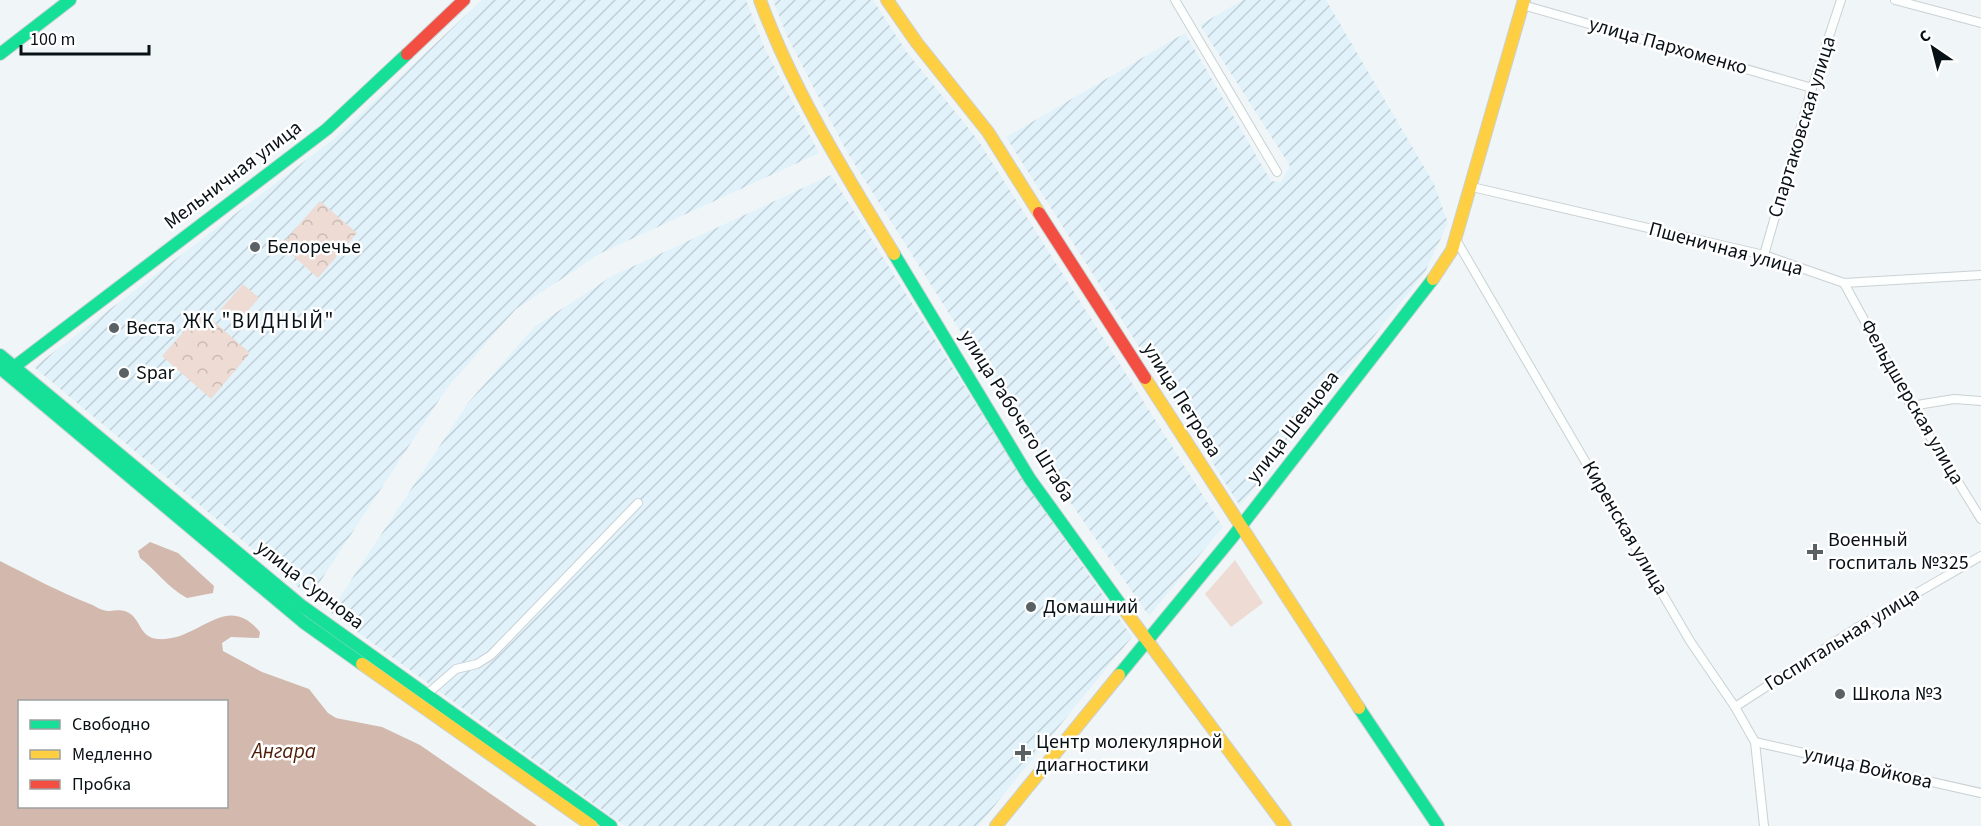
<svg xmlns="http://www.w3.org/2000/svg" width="1981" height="826" viewBox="0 0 1981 826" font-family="'Source Sans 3',sans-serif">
  <defs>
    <pattern id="industrial-furrows" width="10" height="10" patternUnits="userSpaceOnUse" patternTransform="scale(1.5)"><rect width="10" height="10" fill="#e1f2fb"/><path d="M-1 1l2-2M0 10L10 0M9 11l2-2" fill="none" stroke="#c0ced6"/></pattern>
    <pattern id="forest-crowns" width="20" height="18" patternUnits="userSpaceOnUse" patternTransform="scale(1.5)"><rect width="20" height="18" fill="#eddbd4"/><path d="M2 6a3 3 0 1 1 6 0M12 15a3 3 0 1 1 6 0" fill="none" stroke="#cabbb5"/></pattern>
  </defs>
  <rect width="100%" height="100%" fill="#f0f6f8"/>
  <g fill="url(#industrial-furrows)">
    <path d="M482,0h264l19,49 54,104 -218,100 -85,56 -69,79 -137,209 -276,-230 301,-229z"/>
    <path d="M773,0h100l33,51 72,89 245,387 -74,89 -101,-146 -201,-318 -59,-114z"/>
    <path d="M1243,0h83l108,184 14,39 -23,49 -185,234 -234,-369 179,-104 86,148 10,1 9,-16 -90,-141z"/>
    <path d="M831,175l195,309 106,153 -154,189h-353l-295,-214 138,-209 66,-76 78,-51z"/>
  </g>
  <g fill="url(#forest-crowns)">
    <path d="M320,201l37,32 -39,45 -37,-33z"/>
    <path d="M202,311l48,42 -39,46 -49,-43z"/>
  </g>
  <g fill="#eddbd4">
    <path d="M243,284l16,14 -23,26 -16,-14z"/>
    <path d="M1235,560l28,43 -32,24 -26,-33z"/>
  </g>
  <g fill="#d3b8ae" fill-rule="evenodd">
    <path d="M150,542l28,11 36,33 -1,7 -26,5c-20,-11 -30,-27 -47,-40l-2,-7z"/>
    <path d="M0,561c30,15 59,31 90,43 4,1 8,5 13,6 9,3 17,-3 26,3 13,8 10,24 29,26 42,3 67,-49 102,-7l-1,6 -28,-1 -9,6 1,8 39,21 47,17 19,24 8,5 46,9 38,18 117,81h-537zM20,702h206v104h-206z"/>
  </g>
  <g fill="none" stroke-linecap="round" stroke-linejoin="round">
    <g stroke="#c9d1d4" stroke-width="10">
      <g id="street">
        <path d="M1175,0l102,172"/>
        <path d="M1895,0l86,23"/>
        <path d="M1523,5l289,83"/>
        <path d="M1472,187l292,68 80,28 137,-8"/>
        <path d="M1455,238l235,403 45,66 20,35 9,84"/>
        <path d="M1764,255l48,-167 29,-88"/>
        <path d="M1844,283l67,123 70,113"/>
        <path d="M1911,406l43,-7 27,2"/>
        <path d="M425,696l31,-27 21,-5 14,-9 147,-152"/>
        <path d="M1735,707l123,-80 123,-71"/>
        <path d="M1755,742l226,51"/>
      </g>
    </g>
    <g stroke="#c9d1d4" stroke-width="14">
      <g id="fast">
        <path d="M0,54l70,-54"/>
        <path d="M894,254l136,225 96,133"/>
        <path d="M0,355l302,251 309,220"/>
        <path d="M14,367l313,-238 80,-75"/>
        <path d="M0,368l303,254 59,42"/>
        <path d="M1119,675l112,-136 202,-260"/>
        <path d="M1359,708l79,118"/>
      </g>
    </g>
    <g stroke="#c9d1d4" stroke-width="14">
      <g id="slow">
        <path d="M760,0c33,90 84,172 134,254"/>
        <path d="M887,0l30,43 71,89 51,81"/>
        <path d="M1433,279l19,-29 72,-250"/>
        <path d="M1145,378l214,330"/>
        <path d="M1126,612l159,214"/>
        <path d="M362,664l230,162"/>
        <path d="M996,826l123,-151"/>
      </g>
    </g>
    <g stroke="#c9d1d4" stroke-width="14">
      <g id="jam">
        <path d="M407,54l57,-54"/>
        <path d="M1039,213l106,165"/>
      </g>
    </g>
    <use href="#street" stroke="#fdfefe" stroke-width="8"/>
    <use href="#fast" stroke="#16e098" stroke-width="12"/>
    <use href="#slow" stroke="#ffcf43" stroke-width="12"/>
    <use href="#jam" stroke="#f24e42" stroke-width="12"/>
  </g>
  <g fill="#596164" stroke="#fff" stroke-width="2">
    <circle cx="255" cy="247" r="6"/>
    <circle cx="114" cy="328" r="6"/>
    <circle cx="124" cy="373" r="6"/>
    <path d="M1812 543h6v6h6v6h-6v6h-6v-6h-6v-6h6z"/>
    <circle cx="1031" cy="607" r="6"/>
    <circle cx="1840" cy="694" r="6"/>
    <path d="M1020 744h6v6h6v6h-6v6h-6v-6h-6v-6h6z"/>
  </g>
  <g text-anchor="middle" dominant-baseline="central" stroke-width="5" stroke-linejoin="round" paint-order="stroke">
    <g font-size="20" fill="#081115" stroke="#fff">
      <text transform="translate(1668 46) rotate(16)">улица Пархоменко</text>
      <text transform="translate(1802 127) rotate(-73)">Спартаковская улица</text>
      <text transform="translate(233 175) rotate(-37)">Мельничная улица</text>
      <text transform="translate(1726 249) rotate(15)">Пшеничная улица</text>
      <text transform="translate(1182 400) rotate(58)">улица Петрова</text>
      <text transform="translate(1912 402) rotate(60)">Фельдшерская улица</text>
      <text transform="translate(1017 416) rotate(58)">улица Рабочего Штаба</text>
      <text transform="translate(1293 427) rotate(-52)">улица Шевцова</text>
      <text transform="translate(1625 528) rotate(60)">Киренская улица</text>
      <text transform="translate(310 585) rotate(38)">улица Сурнова</text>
      <text transform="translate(1842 639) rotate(-32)">Госпитальная улица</text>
      <text transform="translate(1868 768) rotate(13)">улица Войкова</text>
    </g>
    <g font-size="20" fill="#081115" stroke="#fff" text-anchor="start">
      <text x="267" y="247">Белоречье</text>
      <text x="126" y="328">Веста</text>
      <text x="136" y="373">Spar</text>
      <text x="1828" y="540">Военный<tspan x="1828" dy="23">госпиталь №325</tspan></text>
      <text x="1043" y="607">Домашний</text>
      <text x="1852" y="694">Школа №3</text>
      <text x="1036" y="742">Центр молекулярной<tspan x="1036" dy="23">диагностики</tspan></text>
    </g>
    <g font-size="21" letter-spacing="1.5" fill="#081115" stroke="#fff">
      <text x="259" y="321">ЖК "ВИДНЫЙ"</text>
    </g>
    <g font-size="21" font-style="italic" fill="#4d1b05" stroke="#fff">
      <text x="284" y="751">Ангара</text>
    </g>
  </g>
  <rect x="18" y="700" width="210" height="108" fill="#ffffff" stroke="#9ca0a1" stroke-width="1.5"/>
  <rect x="30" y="720" width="30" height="9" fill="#16e098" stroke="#9ca0a1" stroke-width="1.5"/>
  <text x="72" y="730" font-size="18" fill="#081115">Свободно</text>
  <rect x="30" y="750" width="30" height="9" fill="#ffcf43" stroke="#9ca0a1" stroke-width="1.5"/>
  <text x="72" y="760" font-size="18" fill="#081115">Медленно</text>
  <rect x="30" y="780" width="30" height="9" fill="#f24e42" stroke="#9ca0a1" stroke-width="1.5"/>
  <text x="72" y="790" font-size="18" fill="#081115">Пробка</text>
  <g transform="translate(1933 48) rotate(325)" stroke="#ffffff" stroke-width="4.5" paint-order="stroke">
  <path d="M0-4.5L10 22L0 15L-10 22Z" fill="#081115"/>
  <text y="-9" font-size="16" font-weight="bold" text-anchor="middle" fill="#081115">С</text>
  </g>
  <path d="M21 45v9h128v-9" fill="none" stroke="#081115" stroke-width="3"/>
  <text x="30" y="45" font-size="18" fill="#081115" stroke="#ffffff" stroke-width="4.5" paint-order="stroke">100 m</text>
</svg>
